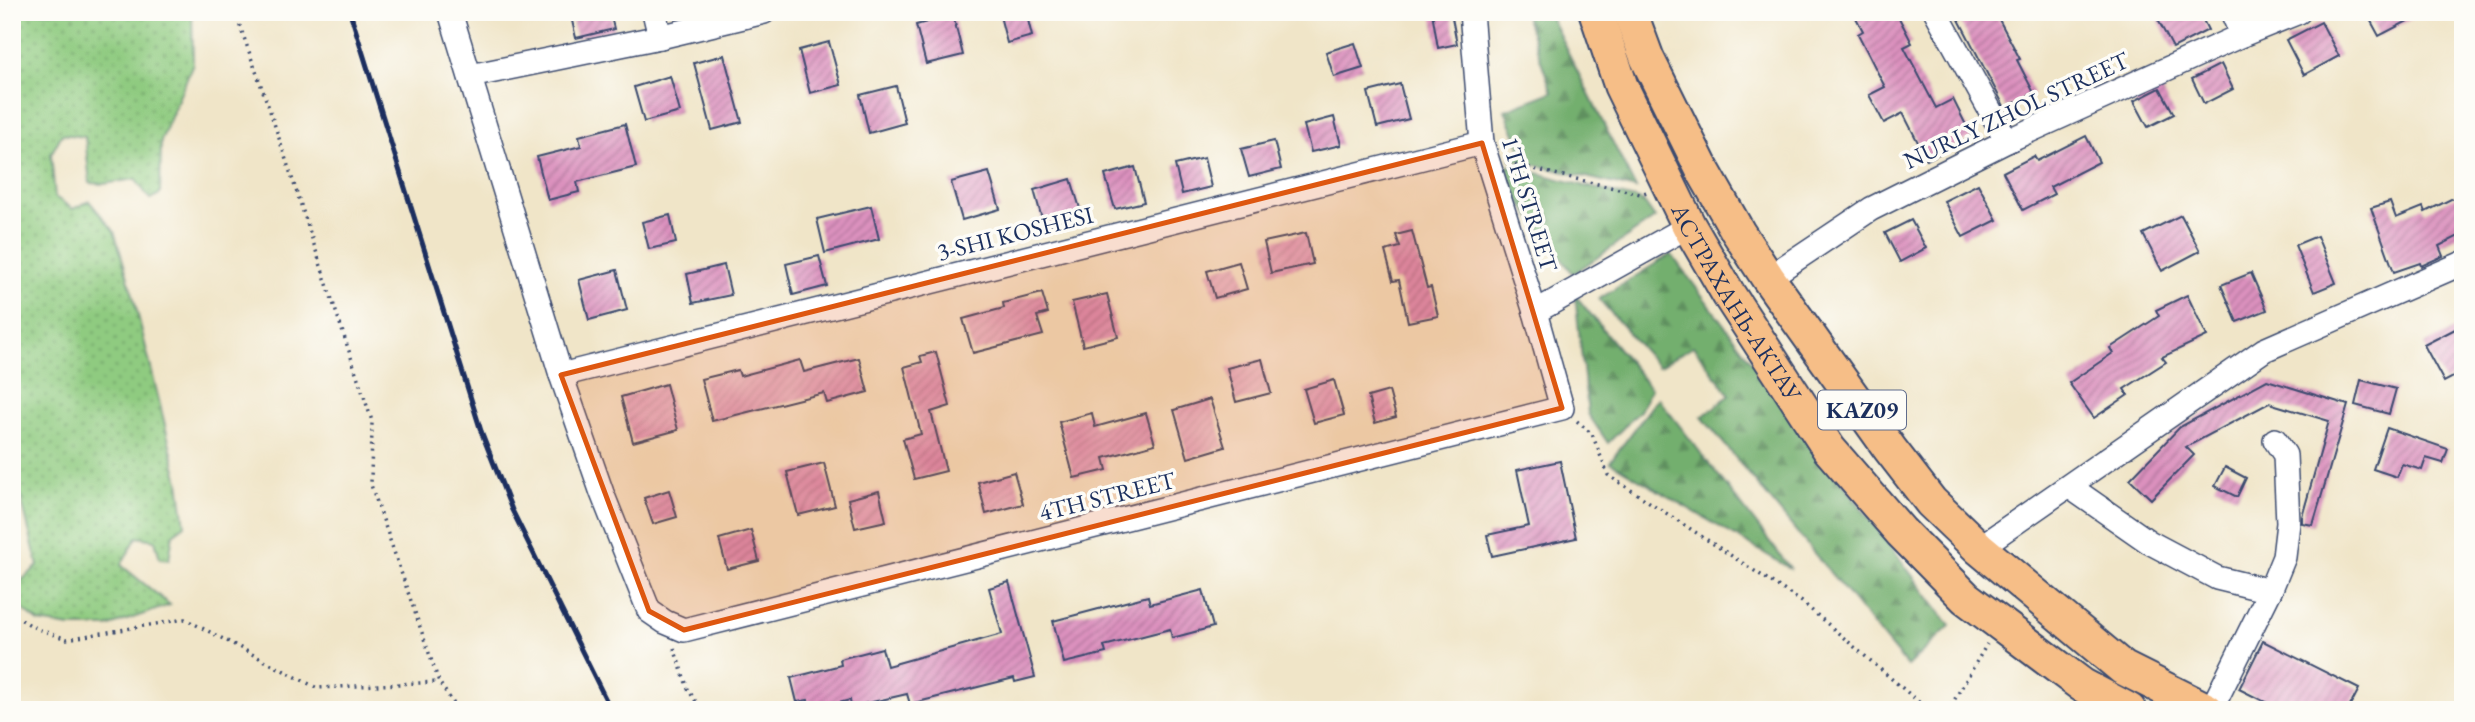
<svg xmlns="http://www.w3.org/2000/svg" width="2475" height="722" viewBox="0 0 2475 722" font-family="'EB Garamond',serif">
  <defs>
    <pattern id="grass-dots" width="8" height="8" patternUnits="userSpaceOnUse" patternTransform="scale(1.75)"><rect width="8" height="8" fill="#8fcb80"/><path d="M2 2h.1M6 6h.1" fill="none" stroke="#74a56c" stroke-width="1.8" stroke-linecap="round"/></pattern>
    <pattern id="forest-firs" width="22" height="20" patternUnits="userSpaceOnUse" patternTransform="scale(1.75)"><rect width="22" height="20" fill="#73af6e"/><path d="M5 1l3.5 6h-7zM16 11l3.5 6h-7z" fill="#5e8f5e"/></pattern>
    <pattern id="building-hatch" width="6" height="6" patternUnits="userSpaceOnUse" patternTransform="scale(1.75)"><rect width="6" height="6" fill="#dc91be"/><path d="M-1 1l2-2M0 6l6-6M5 7l2-2" fill="none" stroke="#b2779e"/></pattern>
  </defs>
  <rect width="100%" height="100%" fill="#fdfcf7"/>
  <filter id="ink" filterUnits="userSpaceOnUse"><feTurbulence type="fractalNoise" baseFrequency=".0143" numOctaves="2"/><feDisplacementMap in="SourceGraphic" scale="14" xChannelSelector="R" yChannelSelector="G"/><feConvolveMatrix kernelMatrix="1 2 1 2 8 2 1 2 1" color-interpolation-filters="sRGB"/></filter>
  <filter id="wash" filterUnits="userSpaceOnUse"><feTurbulence type="fractalNoise" baseFrequency=".00686" numOctaves="4" result="noise"/><feDisplacementMap in="SourceGraphic" scale="28" xChannelSelector="R" yChannelSelector="G"/><feGaussianBlur stdDeviation="1.57" result="paint"/><feColorMatrix in="noise" values="0 0 0 0 0 0 0 0 0 0 0 0 0 0 0 0 0 1.4 0 .05"/><feComposite in="paint" operator="in"/></filter>
  <g filter="url(#wash)">
    <rect width="100%" height="100%" fill="#f0e5c8"/>
    <path fill="url(#grass-dots)" stroke="#557d6f" stroke-width="2" d="M12,12h180l1,51 -32,78 -1,53 -10,5 -15,-20 -31,5 -14,-1 -5,-46 -23,-3 -11,20 4,43 18,12 16,-8 25,30 18,60 47,191 6,43 -12,9 -4,26 -9,-1 -5,-19 -18,-3 -16,28 49,40 -63,22h-37l-31,-5 -18,-14 -6,-22 23,-20 -26,-104z"/>
    <g fill="url(#forest-firs)" stroke="#476f66" stroke-width="2">
      <path d="M1524,12h24l88,177 -125,-30 11,-8 -17,-41 47,-18z"/>
      <path d="M1507,165l136,36 12,17 -82,56 -61,-83z"/>
      <path d="M1671,254l279,372 -43,40 -205,-249 28,-22 -37,-49 -35,21 -59,-68z"/>
      <path d="M1575,295l76,94 -11,22 -32,32 -20,-29z"/>
      <path d="M1658,398l133,171 -181,-107z"/>
    </g>
    <g id="blocks">
      <g fill="url(#building-hatch)">
        <path d="M570,12h40l4,17 -38,9z"/>
        <path d="M999,12h27l6,24 -25,7z"/>
        <path d="M1432,12h19l6,32 -19,4z"/>
        <path d="M1853,12h43l16,31 -8,4 32,61 17,-9 19,38 -45,23 -24,-47 -19,10 -15,-28 16,-8 -27,-53 5,-3z"/>
        <path d="M1955,12h40l25,47 -3,1 17,33 -29,15z"/>
        <path d="M2173,12h26l9,18 -35,18 -15,-28z"/>
        <path d="M2366,12h59l-46,24z"/>
        <path d="M953,15l10,40 -37,9 -10,-39z"/>
        <path d="M2321,22l18,34 -35,19 -18,-35z"/>
        <path d="M829,42l12,43 -31,8 -11,-43z"/>
        <path d="M1355,43l8,25 -29,9 -8,-25z"/>
        <path d="M724,55l18,67 -30,8 -18,-67z"/>
        <path d="M2221,64l12,25 -29,15 -12,-25z"/>
        <path d="M670,76l10,36 -36,10 -10,-35z"/>
        <path d="M1400,84l9,35 -32,8 -9,-35z"/>
        <path d="M896,86l9,37 -36,10 -9,-38z"/>
        <path d="M2160,88l14,26 -26,13 -14,-26z"/>
        <path d="M1334,117l7,28 -30,7 -7,-27z"/>
        <path d="M625,124l11,43 -59,15 2,10 -31,8 -11,-43 44,-11 -2,-10z"/>
        <path d="M2086,136l13,26 -49,25 4,7 -31,16 -20,-38 31,-16 3,5z"/>
        <path d="M1274,141l7,28 -32,8 -8,-28z"/>
        <path d="M1204,158l7,29 -29,7 -7,-29z"/>
        <path d="M1135,167l9,35 -29,7 -10,-34z"/>
        <path d="M989,172l11,37 -38,11 -11,-38z"/>
        <path d="M1071,179l11,36 -38,11 -10,-36z"/>
        <path d="M1978,184l19,36 -34,17 -19,-36z"/>
        <path d="M2463,193v41l-24,12 4,10 -22,10 -1,-3 -26,9 -23,-64 19,-6 6,16 27,-11 2,5z"/>
        <path d="M871,206l8,33 -54,14 -8,-34z"/>
        <path d="M670,215l6,28 -27,6 -7,-27z"/>
        <path d="M2181,215l19,36 -38,20 -19,-37z"/>
        <path d="M1911,220l15,28 -26,14 -15,-29z"/>
        <path d="M1412,231l15,57 4,-1 7,29 -30,6 -9,-42 -6,1 -8,-30 15,-4 -4,-12z"/>
        <path d="M1306,233l7,31 -42,9 -7,-31z"/>
        <path d="M2317,236l19,47 -22,9 -19,-47z"/>
        <path d="M819,256l8,30 -34,9 -7,-31z"/>
        <path d="M1239,262l8,27 -32,9 -8,-27z"/>
        <path d="M724,265l7,30 -38,8 -6,-29z"/>
        <path d="M617,270l10,40 -38,10 -10,-40z"/>
        <path d="M2251,273l16,37 -30,12 -16,-37z"/>
        <path d="M1042,293l6,20 -11,3 6,19 -70,18 -10,-34 41,-11 -1,-5z"/>
        <path d="M1107,294l11,43 -35,9 -11,-44z"/>
        <path d="M2187,295l20,41 -45,21 4,5 -42,27 4,6 -34,23 -25,-35 44,-30 -3,-5 49,-32 -3,-6z"/>
        <path d="M2463,325v47l-19,10 -20,-37z"/>
        <path d="M936,352l14,54 -19,6 15,59 -32,8 -11,-40 18,-5 -17,-67 18,-5 -2,-6z"/>
        <path d="M859,358l9,34 -41,11 -3,-10 -112,28 -11,-42 37,-9 2,6 60,-16 4,12z"/>
        <path d="M1262,359l9,34 -35,9 -9,-34z"/>
        <path d="M1334,380l10,35 -30,8 -10,-34z"/>
        <path d="M2267,380l81,25 -35,120 -11,-2v-6l27,-96 -60,-18 -83,44 8,8 -43,44 -21,-20 50,-52z"/>
        <path d="M2361,380l35,9 -7,25 -34,-9z"/>
        <path d="M666,384l12,46 -45,12 -12,-45z"/>
        <path d="M1389,391l7,26 -21,6 -7,-26z"/>
        <path d="M1210,399l15,48 -37,11 -14,-48z"/>
        <path d="M1092,413l3,14 51,-14 9,31 -51,14 3,12 -33,8 -15,-56z"/>
        <path d="M2387,428l61,21 -5,14 -17,-5 -4,12 -20,-6 -5,13 -24,-8z"/>
        <path d="M1560,461l16,77 -84,18 -5,-21 42,-9 -12,-56z"/>
        <path d="M824,463l11,43 -37,9 -11,-43z"/>
        <path d="M2225,467l21,11 -9,19 -22,-11z"/>
        <path d="M1014,472l9,32 -37,10 -8,-32z"/>
        <path d="M669,490l8,27 -24,7 -9,-26z"/>
        <path d="M879,491l7,30 -31,7 -7,-29z"/>
        <path d="M751,530l8,31 -32,8 -8,-30z"/>
        <path d="M1009,582l26,95 -20,5 -1,-4 -104,26 -3,-10 -56,13 -1,-7 -38,10 -4,-10 -11,2 -6,-24 50,-13 -1,-6 42,-11 5,18 115,-32 -13,-46z"/>
        <path d="M1203,590l10,37 -41,11 -2,-9 -66,17 2,7 -42,10 -11,-42 95,-25 2,8z"/>
        <path d="M2263,641l96,48 -11,21h-67l-42,-21z"/>
      </g>
    </g>
  </g>
  <g filter="url(#ink)">
    <use href="#blocks" fill-opacity="0" stroke="#3b4a6e" stroke-width="2"/>
    <g fill="none" stroke-linecap="round" stroke-linejoin="round">
      <g stroke="#3b4a6e" stroke-width="26">
        <g id="minor">
          <path d="M450,12l111,363 41,118 47,118 16,11 19,8 878,-222 -27,-96 -53,-169 -11,-131"/>
          <path d="M654,12l6,25"/>
          <path d="M1936,12l71,129"/>
          <path d="M2232,12l10,23"/>
          <path d="M470,76l190,-39 104,-25"/>
          <path d="M1768,278l103,-69 136,-68 235,-106 57,-23"/>
          <path d="M1535,312l154,-86"/>
          <path d="M561,375l921,-232"/>
          <path d="M2070,487l79,55 68,36 53,13"/>
          <path d="M1979,548l285,-198 199,-87"/>
          <path d="M2211,710l59,-119 14,-34 4,-34 -3,-68 -10,-15"/>
        </g>
      </g>
      <g stroke="#3b4a6e" stroke-width="37">
        <g id="highway">
          <path id="s1" d="M1596,12l25,74 68,140 40,69 100,154 72,83 65,66 116,87 47,25"/>
          <path d="M1630,12l17,46 54,109 37,65 30,46 122,171 41,53 48,46 144,120 84,42"/>
        </g>
      </g>
      <g stroke="#3b4a6e" stroke-width="3.5" stroke-dasharray="2 5" stroke-linecap="butt">
        <path d="M235,12l35,99 102,310 -1,64 68,197 19,28"/>
        <path d="M1508,163l132,31 7,-2"/>
        <path d="M1577,421l15,13 16,41 194,127 126,108"/>
        <path d="M12,610l3,6 22,13 30,10 118,-20 132,69 122,-6"/>
        <path d="M674,648l14,41 13,21"/>
        <path d="M1946,710l6,-6 35,-60"/>
      </g>
      <use href="#minor" stroke="#fff" stroke-width="23"/>
      <use href="#highway" stroke="#f6be87" stroke-width="33"/>
      <path stroke="#1b2f5e" stroke-width="5" d="M350,12l131,419 31,79 99,200"/>
    </g>
  </g>
  <path fill="#de5710" fill-opacity="0.2" stroke="#de5710" stroke-width="5" stroke-linejoin="round" d="M1482,143l80,265 -878,222 -35,-19 -88,-236z"/>
  <g text-anchor="middle" dominant-baseline="central" stroke-width="7" stroke-linejoin="round" paint-order="stroke">
    <rect fill="#fdfcf7" stroke="#5f6c8c" stroke-width="2" x="1818" y="390.5" width="88" height="39" rx="5"/>
    <g font-size="23" font-weight="bold" fill="#1b2f5e">
      <text x="1862" y="410">KAZ09</text>
    </g>
    <g font-size="24" fill="#1b2f5e" stroke="#fdfcf7">
      <text transform="translate(2016 110) rotate(-25)">NURLY ZHOL STREET</text>
      <text transform="translate(1530 204) rotate(73)">1TH STREET</text>
      <text transform="translate(1015 233) rotate(-14)">3-SHI KOSHESI</text>
      <text stroke="none"><textPath href="#s1" startOffset="324">АСТРАХАНЬ-АКТАУ</textPath></text>
      <text transform="translate(1107 496) rotate(-14)">4TH STREET</text>
    </g>
  </g>
  <rect width="2475" height="722" fill="none" stroke="#fdfcf7" stroke-width="42"/>
</svg>
